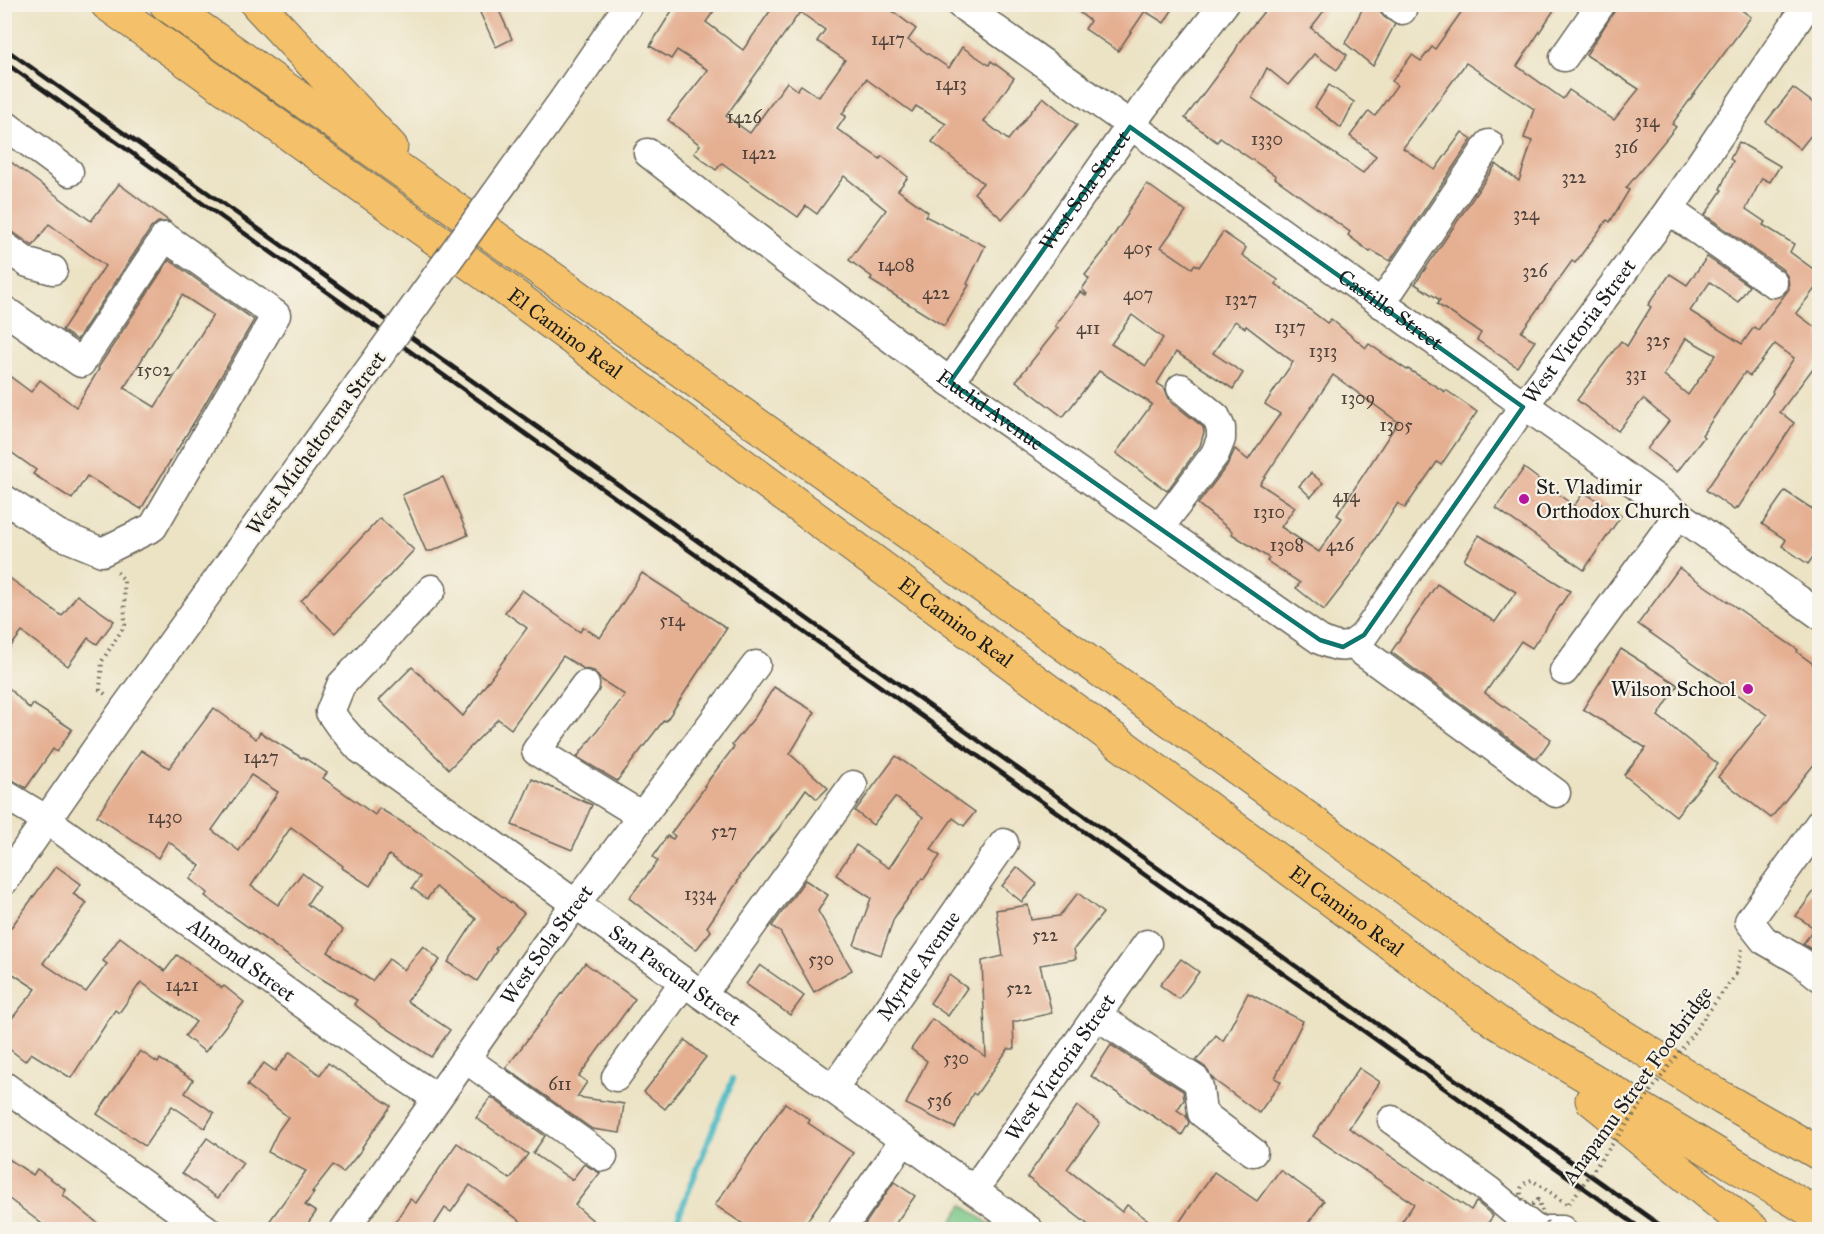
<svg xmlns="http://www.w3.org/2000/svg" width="1824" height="1234" viewBox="0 0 1824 1234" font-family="'IM FELL Great Primer',serif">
  <rect width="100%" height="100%" fill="#f7f3e8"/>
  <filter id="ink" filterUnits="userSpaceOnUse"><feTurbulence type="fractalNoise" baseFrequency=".0167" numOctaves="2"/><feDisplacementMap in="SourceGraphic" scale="12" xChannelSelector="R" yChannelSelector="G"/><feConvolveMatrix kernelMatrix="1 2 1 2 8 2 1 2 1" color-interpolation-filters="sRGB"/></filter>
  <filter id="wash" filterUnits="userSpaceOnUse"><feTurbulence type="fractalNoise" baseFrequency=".008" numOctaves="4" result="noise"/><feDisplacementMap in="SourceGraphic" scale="24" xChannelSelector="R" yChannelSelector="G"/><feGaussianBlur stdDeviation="1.35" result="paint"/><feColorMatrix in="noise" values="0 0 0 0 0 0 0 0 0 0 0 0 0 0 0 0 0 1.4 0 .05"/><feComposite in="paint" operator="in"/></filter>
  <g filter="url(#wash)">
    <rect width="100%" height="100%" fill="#ece3c5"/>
    <path fill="#7bc888" stroke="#4c7252" stroke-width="1.5" d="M963,1205l33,24h-49z"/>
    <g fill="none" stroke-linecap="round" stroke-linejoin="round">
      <path stroke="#4bb9c4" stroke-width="6" d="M684,1230l-7,-10 56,-141"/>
    </g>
    <g id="blocks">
      <g fill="#e5af92" fill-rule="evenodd">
        <path d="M476,4h20l16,35 -16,8z"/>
        <path d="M676,4h43l-13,18 37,28 32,-46h108l33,25 -8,11 41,28 13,-21 27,18 2,-4 23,17 -30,43 24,19 35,-43 34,28 -52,68 -23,26 -28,-26 9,-10 -51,-41 14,-18 -30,-18 -4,6 -46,-33 -24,35 4,2 -9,13 43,30 2,-3 26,21 -10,13 30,22 -3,4 60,30 -18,38 2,1 -25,41 -74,-46 2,-3 -23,-17 37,-50 -42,-34 -27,38 -11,-8 -8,11 -76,-54 -6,7 -22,-17 6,-8 -32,-25 40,-50 -31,-20 -6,9 -21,-13zM800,12l25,18 -8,11 28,19 -26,37 -18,-12 -4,5 -10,-8 -37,51 -24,-17z"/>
        <path d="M1069,4h107l-12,19 -19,-12 -27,40 -33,-22 5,-8z"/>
        <path d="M1270,4h59l-18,24 36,27 -10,15 -23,-16 -26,31 -21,-17 -15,30 111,75 13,-17 -26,-20 19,-25 6,5 22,-31 -5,-4 20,-26 9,6 11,-14 3,2 32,-45h91l-41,62 46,33 6,-9 45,30 25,-31 -53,-34 33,-51h114l18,13 -79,107 4,3 -50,61 3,2 -19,32 -3,-2 -32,43 -3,-2 -51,71 14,9 -18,26 -40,-27 4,-7 -44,-29 3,-4 -25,-16 81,-120 23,17 13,-40 -8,-3 10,-29 -68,-46 -63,85 32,22 27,-38 10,7 -82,122 -19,-11 -1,2 -22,-17 2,-3 -75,-54 1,-2 -56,-38 -3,4 -32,-24 50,-67 5,-10z"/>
        <path d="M1365,4h13l1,7 5,6 11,7 -22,42 -28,-23z"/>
        <path d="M1329,85l25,17 -13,26 -26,-21z"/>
        <path d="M1793,88l27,20v16l-20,25 -34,-27z"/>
        <path d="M1739,142l41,24 -10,16 -8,-4 -16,31 19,13 -2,3 31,19 -4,8 30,22v8l-24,31 24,18v28l-40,53 14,11 -56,85 -2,-1 -2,3 -28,-20 67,-97 -1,-2 22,-33 -19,-14 -25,32 -5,-4 -43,63 2,2 -27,35 -30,-23 22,-28 -26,-22 -25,32 -41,-31 44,-59 6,5 24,-39 -3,-2 22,-31 17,11 20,-28 42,29 -11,16 -28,-20 -20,29 52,33 12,-17 4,3 31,-41 -1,-12 -6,-8 -77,-54 17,-25 -2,-1 13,-28 -3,-2zM1686,338l30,17 -28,40 -24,-20z"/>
        <path d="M4,157l87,64 28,-37 51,38h-12l-7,6 -74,112 -15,-10 43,-64 -56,-42 -16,22 -19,-13 -10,-3z"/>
        <path d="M1147,184l39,28 -25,35 31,21 3,-4 4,3 24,-35 23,16 -4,7 36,25 -2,4 51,39 4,-4 35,29 3,-4 38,26 1,-1 37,23 1,-2 31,22 -36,53 -4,-3 -32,46 -7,-5 -44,68 -30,39 -28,-22 4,-5 -33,-22 2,-3 -37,-24 1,-2 -35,-28 30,-40 7,-15 13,11 32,-46 -15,-10 28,-42 -47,-36 -1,2 -10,-7 -22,32 30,20 -10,16 -57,-37 -19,31 8,6 5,12 33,26 1,5 -4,14 -33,45 -51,-38 36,-49 -53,-33 -36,46 -47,-36 42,-53 -3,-2 25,-34 6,3 1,-1 -5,-5 7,-10 -4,-4 23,-29 -1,-1 21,-31 -1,-2zM1132,315l31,23 -17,28 -35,-22zM1333,375l65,47 -61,93 5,3 -23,34 -38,-25 14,-20 -35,-23z"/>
        <path d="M169,260l85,60 -58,99 -55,90 -54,-33 -15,23 -39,-25 3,-4 -32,-23v-75l27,20 9,-12 36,27 23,-38 -1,-1zM182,295l31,20 -58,92 -31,-19z"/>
        <path d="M1524,468l50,38 10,-14 37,24 -37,54 -88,-62z"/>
        <path d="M1311,473l12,10 -12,14 -12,-11z"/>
        <path d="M443,477l25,58 -36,16h-6l-24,-56z"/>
        <path d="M1785,491l35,23v33l-12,17 -26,-18 4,-6 -24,-16z"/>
        <path d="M380,518l34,32 -79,83 -34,-32z"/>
        <path d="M1479,535l91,56 -38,57 -11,-7 -36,52 66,46 -14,20 -146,-107 46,-68 58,38 21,-30 -52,-32z"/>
        <path d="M1679,568l119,82 -1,2 23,17v88l-49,61 -53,-41 49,-62 -129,-91z"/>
        <path d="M642,573l85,55 -61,93 -2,-1 -47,61 -40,-24 48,-62 -25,-16 -6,-8 -10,-2 -21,-13 -52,73 -13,-10 -49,50 -70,-69 33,-33 51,49 64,-88 -22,-16 17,-22 58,42 3,-5 17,11z"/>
        <path d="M4,574l58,42 15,-21 37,26 -17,23 -9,-6 -20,28 -46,-34 -18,23z"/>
        <path d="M1621,649l57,36 -20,31 60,48 -42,52 -52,-41 22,-27 -63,-39z"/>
        <path d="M4,683l26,26 3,-5 39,25 -15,23 -4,-3 -27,39 -22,-13z"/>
        <path d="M774,687l41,25 -25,42 38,34 -11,11 -11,-10 -27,39 -40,49 1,1 -33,49 4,4 -15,19 -67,-52 29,-37 -5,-4 14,-21 6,3 2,-3 -4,-3 34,-46 -1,-1 30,-39 -2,-2 23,-28z"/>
        <path d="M214,708l42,31 4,-7 42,26 1,-1 24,16 -4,5 52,37 4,-7 39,24 106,81 -29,36 2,1 -20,31 -29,-19 28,-43 -40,-32 -9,12 -15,-11 8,-11 -31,-22 -19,31 -28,-18 1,-2 -52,-39 -40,59 27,19 24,-32 17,13 -12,18 36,26 -15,22 44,29 17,-22 15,11 19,-24 17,14 -33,41 43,29 -19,27 -49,-32 -28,-21 3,-4 -45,-27 -107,-77 3,-3 -18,-14 10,-13 -32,-25 -10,17 -61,-42 44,-66 28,18zM251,775l27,17 -39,59 -27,-21z"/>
        <path d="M896,756l79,56 -11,14 -11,-8 -22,31 9,7 -16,23 -2,-1 -28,40 -13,37 -27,-10 17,-47 -35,-23 20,-30 33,23 34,-51 -28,-20 -22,28 -18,-14z"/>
        <path d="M532,779l60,26 -20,45 -60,-25z"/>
        <path d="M56,866l25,18 -8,10 14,9 -44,60 43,29 21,-28 -4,-3 17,-24 45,34 12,-16 45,33 2,-2 20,16 -39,50 -20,-16 11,-14 -55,-40 -22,31 -4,-3 -44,68 -40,-25 -6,8 -21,-16v-17l32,-39 -32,-21v-31z"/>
        <path d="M1017,867l20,17 -15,18 -20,-16z"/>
        <path d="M805,880l23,15 -10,16 34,59 -38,22 -34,-60 -8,-6z"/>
        <path d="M1820,883v72l-17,-11 11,-16 -18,-12z"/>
        <path d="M1078,893l25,20 -29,36 2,10 -36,6 12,48 -39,9 1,27h-6l-32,46 -3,-2 -18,35 -49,-24 21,-43 -16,-12 21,-30 54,38 -4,-96 21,-5 -7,-46 32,-5 3,15 28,-4z"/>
        <path d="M1181,959l18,13 -20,27 -19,-14z"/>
        <path d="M585,963l50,36 -56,77 8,6 -10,15 47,7 -4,29 -28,-4 -86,-61z"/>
        <path d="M760,965l44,31 -14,19 -44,-31z"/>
        <path d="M949,975l18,13 -19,28 -18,-13z"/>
        <path d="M1248,993l55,28 -28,57 6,4 -22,31 -45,-33 -9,-13 -9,-6 20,-26 7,6z"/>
        <path d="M685,1040l21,17 -41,52 -21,-17z"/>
        <path d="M1111,1045l72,46 1,9 -7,10 9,6 3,7 -7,12 -91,-59z"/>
        <path d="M140,1051l18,12 2,-4 33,21 -8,13 29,20 -9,15 -33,-22 -27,40 -48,-32z"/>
        <path d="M290,1052l30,23 8,-12 63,43 -29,41 1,1 -20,25 -10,-8 -21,27 2,1 -9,12 11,7 -13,18h-40l43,-59 -38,-19 10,-21 10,-14 -41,-32 17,-22 11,8z"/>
        <path d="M1359,1068l21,14 -31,46 122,82 5,-8 2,1 15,13 -10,14h-87l18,-26 -101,-68z"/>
        <path d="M491,1097l54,39 -12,17 39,27 12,-16 16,9 -25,32 29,25h-71l-63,-45 -19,27 -6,-4 -14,22h-41l20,-31 6,4 41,-60 53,36 18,-25 -52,-36z"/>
        <path d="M785,1103l25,17 -2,3 45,30 -52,77h-49l-37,-25z"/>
        <path d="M1077,1106l23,17 -33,46 55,43 5,-7 35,25h-67l-68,-53z"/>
        <path d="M207,1138l36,25 -25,35 -36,-25z"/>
        <path d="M4,1156l29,19 4,-6 29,21 -3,5 43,35h-56l-46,-35z"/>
        <path d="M1280,1170l44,31 -21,29h-129l40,-58 43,29z"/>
        <path d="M894,1182l21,14 -24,34h-30z"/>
      </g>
    </g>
  </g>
  <g filter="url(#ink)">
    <use href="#blocks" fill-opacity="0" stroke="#656257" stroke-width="1.5"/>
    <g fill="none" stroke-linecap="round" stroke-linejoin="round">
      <g stroke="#656257" stroke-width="31">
        <g id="minor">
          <path id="s1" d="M960,4l860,611"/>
          <path d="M1394,4l8,6"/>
          <path d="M1564,57l37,-53"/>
          <path d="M564,99l65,-95"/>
          <path d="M4,124l65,48"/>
          <path id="s2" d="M648,153l136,106 166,123 370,258c20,9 28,10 44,-5l159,-228 146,-197 139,-206"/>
          <path d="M1669,210l104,73"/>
          <path d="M4,246l24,17 25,7"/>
          <path d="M1381,304l108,-160"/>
          <path d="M4,310l77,53 84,-126 111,78 -123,212 -51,25 -44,-18 -54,-35"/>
          <path id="s3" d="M950,382l193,-274 81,-104"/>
          <path d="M1160,527l55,-73 6,-15v-11l-5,-11 -35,-29"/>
          <path id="s4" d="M432,589l-91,96 -11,27 9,13 21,24 669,481"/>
          <path d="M1353,645l203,148"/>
          <path d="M1564,671l114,-156"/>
          <path d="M585,685l-49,66 106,65"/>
          <path id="s5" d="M4,794l43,26 355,255 35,23"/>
          <path d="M1820,823l-71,98 15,19 36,21 20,16"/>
          <path d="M4,881l120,-172 235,-325"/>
          <path d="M702,995l151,-210"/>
          <path d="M1097,1016l99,64 3,7 3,26 51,39"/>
          <path d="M466,1059l137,98"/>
          <path d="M616,1077l68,-95"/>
          <path d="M4,1086l203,144"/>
          <path id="s6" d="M833,1089l171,-246"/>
          <path d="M1392,1120l96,70 48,40"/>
          <path id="s7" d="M974,1190l173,-246"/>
          <path id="s8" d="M344,1230l218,-308 194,-257"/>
          <path d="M841,1230l63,-90"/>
          <path d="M1544,1230h18"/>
        </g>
      </g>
      <g stroke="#656257" stroke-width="35">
        <g id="highway">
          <path id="s9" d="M107,4l378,270 1013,749 322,193"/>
          <path d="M166,4l274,194 1099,786 183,114 98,56"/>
          <path d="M257,4l134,143"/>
          <path d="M1592,1100l161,130"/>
        </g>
      </g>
      <g stroke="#656257" stroke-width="4" stroke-dasharray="1.5 4.5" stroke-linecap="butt">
        <path d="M105,694l-5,-4 2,-29 23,-36 -1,-45 -9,-10"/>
        <path d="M1736,974l6,-25"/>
      </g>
      <use href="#minor" stroke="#fff" stroke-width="28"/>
      <use href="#highway" stroke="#f4c16a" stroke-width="33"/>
      <g stroke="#1c1c1c" stroke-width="4.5">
        <path d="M4,48l1663,1182"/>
        <path d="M4,62l1639,1168"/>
      </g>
      <g stroke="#656257" stroke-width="31" stroke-linecap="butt">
        <path id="minor-bridge" d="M359,384l205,-285"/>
      </g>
      <path stroke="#656257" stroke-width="4" stroke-dasharray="1.5 4.5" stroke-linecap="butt" d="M1549,1228l-11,-28 -5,4 -9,-2c-6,-11 -4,-18 8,-22l36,25 168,-231"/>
      <use href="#minor-bridge" stroke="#fff" stroke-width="28"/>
    </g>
  </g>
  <path fill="none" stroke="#0f766e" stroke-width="4.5" stroke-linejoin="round" d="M1130,127l393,280 -159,228 -21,12 -23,-7 -370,-258z"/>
  <g fill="#b5179e" stroke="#f7f3e8" stroke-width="2">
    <circle cx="1524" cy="499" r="6"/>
    <circle cx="1748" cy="689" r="6"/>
  </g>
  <g text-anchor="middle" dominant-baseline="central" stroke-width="4.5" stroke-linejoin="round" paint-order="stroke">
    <g font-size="18" fill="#4e413a">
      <text x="888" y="39">1417</text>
      <text x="951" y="84">1413</text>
      <text x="744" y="117">1426</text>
      <text x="1647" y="121">314</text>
      <text x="1267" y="139">1330</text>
      <text x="1626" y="147">316</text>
      <text x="759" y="153">1422</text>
      <text x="1574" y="177">322</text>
      <text x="1526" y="214">324</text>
      <text x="1138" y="248">405</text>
      <text x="896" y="265">1408</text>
      <text x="1535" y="271">326</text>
      <text x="936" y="293">422</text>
      <text x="1138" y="294">407</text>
      <text x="1241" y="299">1327</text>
      <text x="1290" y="327">1317</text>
      <text x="1088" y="328">411</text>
      <text x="1658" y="340">325</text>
      <text x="1323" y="351">1313</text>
      <text x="154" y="370">1502</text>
      <text x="1636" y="374">331</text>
      <text x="1358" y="398">1309</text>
      <text x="1396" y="425">1305</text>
      <text x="1346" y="496">414</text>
      <text x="1269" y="512">1310</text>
      <text x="1287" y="545">1308</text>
      <text x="1340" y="545">426</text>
      <text x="672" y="620">514</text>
      <text x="261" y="757">1427</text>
      <text x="165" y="817">1430</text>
      <text x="724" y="831">527</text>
      <text x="700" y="894">1334</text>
      <text x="1045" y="935">522</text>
      <text x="821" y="959">530</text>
      <text x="182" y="985">1421</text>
      <text x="1019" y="988">522</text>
      <text x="956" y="1058">530</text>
      <text x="560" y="1084">611</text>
      <text x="939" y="1100">536</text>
    </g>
    <g font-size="21" fill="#1c1c1c" stroke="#f7f3e8">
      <text stroke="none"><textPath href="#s3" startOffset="234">West Sola Street</textPath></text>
      <text stroke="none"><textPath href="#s1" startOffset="528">Castillo Street</textPath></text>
      <text stroke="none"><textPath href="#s2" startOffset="1251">West Victoria Street</textPath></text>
      <text stroke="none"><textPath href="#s9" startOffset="564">El Camino Real</textPath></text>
      <text stroke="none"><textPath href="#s2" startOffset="428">Euclid Avenue</textPath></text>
      <text transform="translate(316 443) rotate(-54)">West Micheltorena Street</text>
      <text stroke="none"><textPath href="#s9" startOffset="1050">El Camino Real</textPath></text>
      <text stroke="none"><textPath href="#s9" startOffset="1536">El Camino Real</textPath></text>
      <text stroke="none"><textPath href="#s8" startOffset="350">West Sola Street</textPath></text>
      <text stroke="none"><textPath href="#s5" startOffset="290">Almond Street</textPath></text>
      <text stroke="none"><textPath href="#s6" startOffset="150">Myrtle Avenue</textPath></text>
      <text stroke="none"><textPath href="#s4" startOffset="597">San Pascual Street</textPath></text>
      <text stroke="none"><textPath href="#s7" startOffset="150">West Victoria Street</textPath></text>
      <text transform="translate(1637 1085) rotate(-54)">Anapamu Street Footbridge</text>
    </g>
    <g font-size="21" fill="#1c1c1c" stroke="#f7f3e8" text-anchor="start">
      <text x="1536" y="487">St. Vladimir<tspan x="1536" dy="24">Orthodox Church</tspan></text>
      <text x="1736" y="689" text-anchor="end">Wilson School</text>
    </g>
  </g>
  <rect width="1824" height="1234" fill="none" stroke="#f7f3e8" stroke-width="24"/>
</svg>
